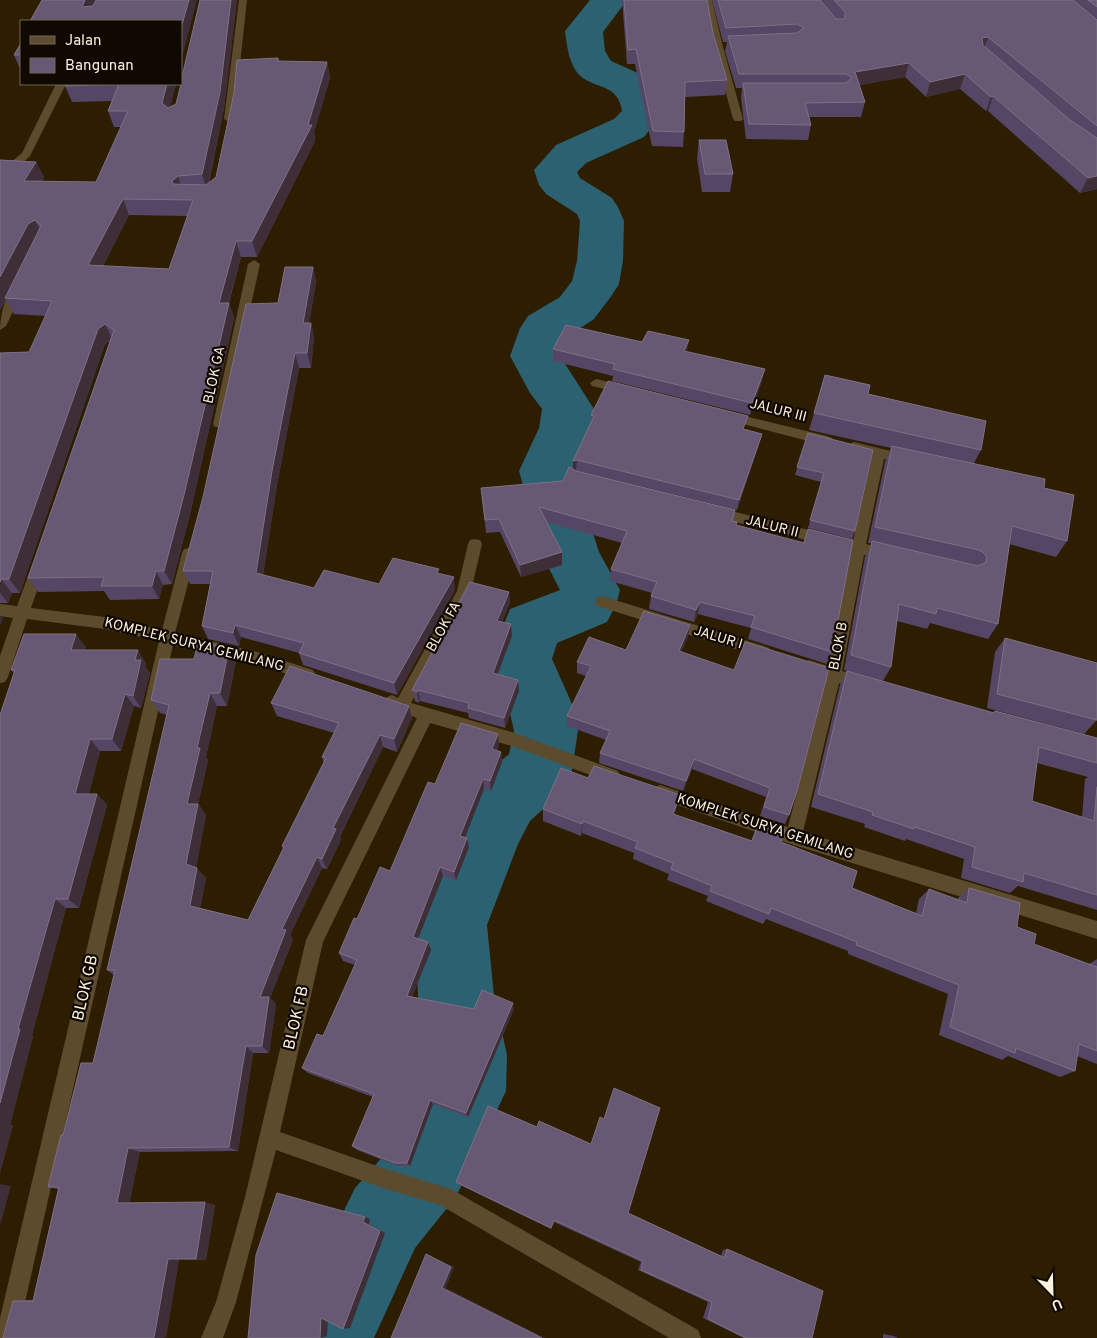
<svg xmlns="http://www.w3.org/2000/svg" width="1097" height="1338" viewBox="0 0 1097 1338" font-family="Overpass,sans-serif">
  <rect width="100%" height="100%" fill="#2d1d01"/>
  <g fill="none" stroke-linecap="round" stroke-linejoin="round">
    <path fill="#2b6170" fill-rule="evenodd" d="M590,0h37l-24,32 2,19 6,10 27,12 23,29 2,11 -19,24 -58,26 -9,9 3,6 32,20 6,9 6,14 -1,40 -4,23 -7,11 -18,24 -27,18 -7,19 34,53 -3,19 -18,43 26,81 21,38 -4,15 -9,17 -50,21 -5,16 20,45 6,27 -6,39 -9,21 -33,30 -12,23 -31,81 7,71 13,59 -1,36 -50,106 -41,51 -41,90h-121l13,-31 44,-27 45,-92 43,-49 29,-55 2,-29 -11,-59 -3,-71 49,-115 18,-33 27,-23 5,-23 -6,-27 -18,-45 20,-50 50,-19 -18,-35 -23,-84 20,-43 3,-19 -12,-16 -20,-37 10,-28 8,-12 32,-19 12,-16 5,-20 3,-40 -3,-7 -31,-20 -7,-9 -5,-15 22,-25 58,-26 8,-8c-4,-26 -23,-22 -39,-33 -14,-10 -16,-32 -18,-47z"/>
    <g fill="#5d4b2e" fill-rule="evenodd">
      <path d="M239,0h8l-13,119 -5,3 -5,-3z"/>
      <path d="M704,0h8l11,47 20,72 -2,2h-6l-2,-2 -20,-72z"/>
      <path d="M56,84h10l-36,72 -12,11 -18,6v-6l10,-4 12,-10z"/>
      <path d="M254,260l6,4 -35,160 -2,3h-8l-2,-3 35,-160z"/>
      <path d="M18,285l6,4 -18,37 -6,4c0,-12 5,-41 18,-45z"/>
      <path d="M596,379l34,8 2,3 -6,4 -34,-8 -2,-3z"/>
      <path d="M728,412l99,24 5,2 1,3 -1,3 -5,2 -103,-27 -2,-3 2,-3z"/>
      <path d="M854,442l53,13 5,2 2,3 -2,3 -5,2 -23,-6 -18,85 26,7 2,4 -2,4 -5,1 -23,-5 -22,116 26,8 3,5 -3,5 -5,1 -24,-7 -36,149 294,89v18l-303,-94 -140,-48 -2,-5 2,-5 6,-2 128,42 38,-149 -22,-8 -2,-4 2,-4 5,-2 19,6 22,-115 -135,-34 -5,-1 -2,-4 2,-4 5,-1 138,34 19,-85 -23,-6 -1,-3 1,-3z"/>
      <path d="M475,539l5,1 2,4 -11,47 -60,112 101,29 106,39 2,5 -2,5 -6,2 -100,-37 -82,-23 -107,219 -43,190 103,36 68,21 247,141 3,8h-32l-229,-133 -57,-17 -107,-38 -40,152 -13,36h-22l15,-36 29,-105 61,-257 111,-222 -30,-11 -3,-5 3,-5 5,-2 6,3 59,-107 11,-47 2,-4z"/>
      <path d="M189,548l5,1 2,4 -21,80 79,18 59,19 3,5 -3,5 -5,1 -54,-18 -81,-18 -156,693h-17v-20l159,-677 -54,-12 -78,-10 -19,58 -3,5 -5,1v-27l13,-38 -13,-2v-12l17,2 15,-41 2,-4 5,-2 5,2 2,4 -15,43 74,9 57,13 20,-77 2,-4z"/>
      <path d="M602,596l162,50 5,2 2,4 -2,4 -5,2 -167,-52 -2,-4 2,-4z"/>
    </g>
  </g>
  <g fill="#564666" fill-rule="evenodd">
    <path d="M200,0h37l-13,108 -15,75 7,-6 62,-119 1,3 48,1 3,16 -16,54 1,9 -58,116h-16l-12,46 5,15 -43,192 -19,74 -9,1 -4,14 -49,1 -6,-9 -66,1 -10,-14 82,-237 -5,3 -85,249h-8l-4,10h-8v-250l29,-1 17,-36 -32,-2 -8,-15 -6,11 36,-148 8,15 -3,5h55l25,-55h-7l-6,-16 4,-10 -40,1 -7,-16 1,-2h110l-6,23 6,-3zM129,215l58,1 -18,53 -66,-3z"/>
    <path d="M622,0h85l6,33 14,47 -2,15 -40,2 -1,35 -1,15 -31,-1 -17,-82h-8z"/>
    <path d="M712,0h385v189l-17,4 -92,-82h-2l-26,-22 -34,8 -21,-20 -46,8 6,17 -4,15h-52l2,8 -3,15 -62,-1 -5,-41 1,-10h-6l-11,-37 2,-9h-4z"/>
    <path d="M21,43v28l-7,-16z"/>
    <path d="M699,140l34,34 -3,18h-28l-5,-34z"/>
    <path d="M313,267l3,15 -7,41h2l3,14 -3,31h-12l-22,117 -14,90 51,13 65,-4 60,-10 16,16 -58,105 -94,-30 -4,-12 -58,-16 -2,9 -31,-7 -6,-13 8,-42h-20l-7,-13 95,-268z"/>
    <path d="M642,342l45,10 75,29 -12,34 -138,-34 1,-5 -60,-15v-12z"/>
    <path d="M868,394l113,56 -7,13 70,25 23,53 -11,16 -47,-13 -11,80 -10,15 -58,-16 -3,6 -30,-8 -6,46 -8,14 -39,-11 21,-113 7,-14h-4l17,-81 6,-14 -82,-18 5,-17z"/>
    <path d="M591,415l154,14 17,5 -3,10 -22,66 -161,-40 159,40 -2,11 3,4 67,18 5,-14 24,123 -5,12 -79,-25 3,-11 -53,-14 -4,8 -45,-13 2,-13 1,-3 -42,-12 1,-12 11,-26 -76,-21 16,30v13l-41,12 -21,-45 -14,1 -5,-45 82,-7 10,-12v-8l18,-38z"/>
    <path d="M808,433l47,98 -3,8 -44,-11 13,-46 -26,-7z"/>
    <path d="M509,592l1,11 -8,19 9,2 1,12 -15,38 22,17 -14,37 -36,-10 -1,-5 -48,-12 -1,2 -4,-2 -3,-11z"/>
    <path d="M688,637l-7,15 108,163 -4,9 -25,-8 6,-19 -74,-28 -9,22 -84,-28 1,-10 6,-13 -39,-14v-10l19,-40 -9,-3v-11l49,-12z"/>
    <path d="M1005,638l92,82 -13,14 -97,-26 8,-56z"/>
    <path d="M86,647l-1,3 61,13 -1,3 5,7 -9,35 -7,-2 -13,45h-21l-11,43h8l10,11 -28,103h-13l-34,127 1,1 -23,89h3l-13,47v-457l14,-42 -3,-3z"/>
    <path d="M229,648l7,13 -9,45h-10l-11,51 2,3 -10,44 8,11 -10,52 10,11 -6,30 48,12 35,-71 -1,-3 42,-83 -2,-6 12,-24 -57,-17 -6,-13 138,3 3,12 -15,34 -14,-5 -43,90 1,3 -14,29 -5,-1 -32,67 3,4 -23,59 6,6 -7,49h-16l-15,98 -98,1 -11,51 86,2 -9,55 -27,-1 -13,78 -8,1h-155l10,-37 20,-1 25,-111 -10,-2 15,-52 30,-72 21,-88 -7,-5 60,-255 -7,-2 -9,-13 43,-41z"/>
    <path d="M847,671l146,42 2,-2 102,27v172l-79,-24 -8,7 -49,-15 3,-19 -58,-20 -1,2 -41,-14 1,-3 -54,-17 29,-122zM1037,763l51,14 -3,2 -3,38 -50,-16z"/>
    <path d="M499,745l-2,6 4,1 1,10 -11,29 -7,-2 -19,48 4,10 -13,33 -13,-4 -25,63 13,11 -19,47 62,12h40l-46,108 -35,-13 -23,62h-12l-41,-16 -5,-4 21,-49 -65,-24 -6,-5 21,-32 32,-71 -12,-4 -4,-8 18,-34 33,-48 45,-87z"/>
    <path d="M588,778l89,29 -3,7 77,27 8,-19 22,20 71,46 64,25 3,-14 10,-10 29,11v-2l11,-10 48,39 17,17 55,20 8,-5v105l-20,-8 -2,15 -15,6 -52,-21 -6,4 -63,-25 9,-41 -100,-40v-3l-82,-32 -3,5 -57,-23 2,-5 -41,-16 2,-6 -36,-15 1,-6 -52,-20 -1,3 -38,-15v-12z"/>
    <path d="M456,1182l172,31 93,43 2,-6 4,-1 85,89h-68l-41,-20 5,-16 -70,-32 3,-8 -87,-40 -3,7 -93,-45z"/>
    <path d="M883,1334l11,2 4,2h-15z"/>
  </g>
  <g fill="#3e2e38">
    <path d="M85,0h11l-8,21 -6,-14z"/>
    <path d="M189,0h8l-16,62v-34z"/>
    <path d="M231,0h6l-13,108 -17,82 -5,-16z"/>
    <path d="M988,37l-5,15 -1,-14z"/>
    <path d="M327,62l3,16 -16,54 1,9 -58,116 -5,-16 56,-116z"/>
    <path d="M909,63l-4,14 -54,10 4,-15z"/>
    <path d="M965,74l-5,15 -34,8 4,-15z"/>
    <path d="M167,84h9l-9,35 -5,-16z"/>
    <path d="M993,96l-5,15h-2l5,-14z"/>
    <path d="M36,162l8,15 -12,20 -8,-16z"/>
    <path d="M178,176l5,16 -6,4 -5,-15z"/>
    <path d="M1097,176v13l-17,4 8,-15z"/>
    <path d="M123,199l6,16 -34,66 -7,-16z"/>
    <path d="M35,220l8,16 -8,4 -35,70v-33l28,-53z"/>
    <path d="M236,241l5,16 -17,62 -5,-16z"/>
    <path d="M313,267l3,15 -9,56 -4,-15z"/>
    <path d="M229,303l5,15 -43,192 -19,74 -8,-13z"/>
    <path d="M311,323l3,14 -3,31 -4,-15z"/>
    <path d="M105,324l7,15 -7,5 -85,249 -11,-14 89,-250z"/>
    <path d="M689,340l-2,12 -3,-1z"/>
    <path d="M295,353l4,15 -22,117 -16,101 -5,-13 16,-102z"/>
    <path d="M765,369l-3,12 -12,34 2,-12z"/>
    <path d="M762,434l-3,10 -22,66 2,-10z"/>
    <path d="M577,460l-1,10 -3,1v-10z"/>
    <path d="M562,552v13l-41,12 -1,-12z"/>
    <path d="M156,571l7,14 -4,14 -7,-13z"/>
    <path d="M454,577l1,13 -58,105 -3,-12z"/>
    <path d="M1,579l11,14 -4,10 -8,-10v-11z"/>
    <path d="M509,592l1,11 -12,30 -1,-12z"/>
    <path d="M700,602l-2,12 -4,8 2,-12z"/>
    <path d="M0,615l3,3 -3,8z"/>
    <path d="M511,624l1,12 -18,48 -1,-11z"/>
    <path d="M235,625l6,12 -2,9 -6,-13z"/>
    <path d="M690,625l-2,12 -11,25 2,-11z"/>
    <path d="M76,634l10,13 -5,16 -10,-13z"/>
    <path d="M229,648l7,13 -9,45 -7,-13z"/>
    <path d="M138,650l8,13 -1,3 5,7 -9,35 -8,-12 2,-36z"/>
    <path d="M518,680l1,11 -14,37 -1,-10z"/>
    <path d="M418,690l2,11 -1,2 -2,-11z"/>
    <path d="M210,693l7,13 -11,51 2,3 -10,44 8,11 -11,59 -9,-10 1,-60 10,-56z"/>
    <path d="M125,694l9,12 -13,45 -9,-12z"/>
    <path d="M409,706l3,12 -15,34 -3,-13z"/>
    <path d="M498,734l1,11 -5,15 -2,-11z"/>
    <path d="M380,735l3,12 -43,90 1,3 -14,29 -5,-10 11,-31z"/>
    <path d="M90,739l10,12 -14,54 -11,-11z"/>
    <path d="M501,752l1,10 -11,29 -1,-10z"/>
    <path d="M694,759l-2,10 -9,22 3,-10z"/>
    <path d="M483,779l1,10 -22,56 -2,-9z"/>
    <path d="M97,794l10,11 -28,103 -11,-9z"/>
    <path d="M680,795l-3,12 -7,18 3,-11z"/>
    <path d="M583,821l-1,12 -1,3 1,-12z"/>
    <path d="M467,838l2,9 -13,33 -2,-8z"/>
    <path d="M317,857l5,11 -32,67 3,4 -23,59 6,6 -7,49 -7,-7 -2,-49 22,-68z"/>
    <path d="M440,867l3,9 -27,68 -3,-7z"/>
    <path d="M197,868l9,10 -8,37 -8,-9z"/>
    <path d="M55,899l11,9 -34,127 1,1 -23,89h3l-13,47v-69l18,-74z"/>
    <path d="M428,942l3,8 -21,52 -3,-6z"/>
    <path d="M513,1003l1,6 -46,108 -2,-4z"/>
    <path d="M246,1046l7,7 -15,98 -9,-4z"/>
    <path d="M430,1100l3,4 -23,62 -3,-3z"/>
    <path d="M128,1148l12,4 -11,54 -12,-3z"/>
    <path d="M0,1184l11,2 -11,39z"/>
    <path d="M205,1202l10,3 -9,55 -10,-1z"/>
    <path d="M365,1217l5,2 -1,5 16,9 -35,95 -7,1 20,-107z"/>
    <path d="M426,1254l3,1 25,12 -8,21 99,50h-3l-100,-50z"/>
    <path d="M168,1259h11l-13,78 -12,1z"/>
    <path d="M328,1317l-1,19 -7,2 1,-20z"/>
  </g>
  <g fill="#675873" stroke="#7f7085" fill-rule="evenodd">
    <path d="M42,0h43l-3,7 11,-1 3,-6h93l-8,28v-7h-151z"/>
    <path d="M200,0h31l-11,92 -18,82 -24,2 -6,5 1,3 33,1 10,-8 18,-84 3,-33 41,-2v3l49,1 -19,63h4l-60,116h-16l-17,62h10l-45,192 -20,76h-8l-4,15h-51l3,-9 -76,1 86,-248 -9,-6 -7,5 -89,250h-8l-1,3v-229l29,-1 23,-51 -47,-3 36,-72 -6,-6 -7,4 -28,53v-117l36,2 -12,19 72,1 32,-71h-20l11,-27 -54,2 1,-2h101l-5,19 6,5 8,-4 5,-20v-3zM123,199l70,1 -24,69 -81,-4z"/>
    <path d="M624,0h83l6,33 14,47 -42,2 -1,50 -31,-1 -17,-82 -8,1z"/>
    <path d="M718,0h102l16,19h9v-7l-11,-12h239l24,20v106l-109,-89 -6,1 1,7 87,75 27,18v38l-9,2 -95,-82 -2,1 -26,-23 -35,8 -21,-19 -54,9 10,30 -60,1 6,22 -62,-1 -6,-41h103l6,-5 -6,-4h-107l-11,-38 69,-3 7,-5 -7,-4 -71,4z"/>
    <path d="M1088,0h9v7z"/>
    <path d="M21,43v12h-7z"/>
    <path d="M699,140h27l7,34h-28z"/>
    <path d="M285,267h28l-10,56h8l-4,30h-12l-23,118 -16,102 58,15 10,-18 55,14 14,-26 46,11 -2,4 17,4 -60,106 -95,-30 5,-10 -69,-18 -2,8 -31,-7 11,-55h-30l20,-74 43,-193 32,-1z"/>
    <path d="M566,325l76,17 6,-11 41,9 -5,11 81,18 -13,34 -139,-34 2,-5 -62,-15z"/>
    <path d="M825,375l45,10 -2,9 118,27 -5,29 -167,-37z"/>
    <path d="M608,381l140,35 -5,13 19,5 -23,66 -162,-40 -4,1 21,-45 -3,-1z"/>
    <path d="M808,433l65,17 -18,81 -45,-11 14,-47 -27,-6z"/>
    <path d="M892,446l153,33 -1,9 30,7 -7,46 -55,-15 -14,98 -61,-16 -1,6 -37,-10 -8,63 -40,-12 21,-114 106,25 7,-3 2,-5 -3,-5 -5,-3 -104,-23z"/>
    <path d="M569,467l7,4 159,39 -3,11 5,1 -1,3 68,18 4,-14 45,11 -21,112 -81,-25 4,-11 -55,-14 -4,8 -45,-14 6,-14 -46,-13 16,-38 -88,-24 23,45 -42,13 -21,-46 -14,1 -4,-32 82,-7z"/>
    <path d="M470,582l39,10 -12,29 14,3 -18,49 25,7 -14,38 -36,-10 1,-5 -51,-13 -1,2 -5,-2z"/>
    <path d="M644,611l46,14 -11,26 55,19 11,-28 84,26 -32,123 -8,24 -25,-8 6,-19 -76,-29 -8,22 -86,-28 10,-22 -43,-15 24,-50 -14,-4 12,-25 37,13z"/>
    <path d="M24,634h52l-5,16h67l-3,10h6l-8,36 -8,-2 -13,45h-22l-15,55h22l-29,105h-13l-37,130h2l-20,74v-388l15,-45h-4z"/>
    <path d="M1005,638l92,25v57l-100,-26z"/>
    <path d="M198,641l31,7 -9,45h-10l-13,55h3l-13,56h11l-12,60 11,4 -7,38 58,14 36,-73 -2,-1 44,-88 -4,-1 17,-34 -68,-20 19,-37 119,40 -15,33 -14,-4 -47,93 3,1 -14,30 -5,-2 -35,72 4,1 -26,67h9l-7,49h-16l-17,101 -101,1 -11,55 88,-1 -9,57h-28l-14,79h-151l10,-37h20l26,-114h-11l13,-52h2l18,-72h12l22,-93h-8l62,-265 -18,-5 9,-41h34z"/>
    <path d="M847,671l147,42 1,-2 102,27v25l-58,-16 -7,54 62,20 3,-34v108l-73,-22 -1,9 -51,-15 3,-20 -60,-20 -1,2 -42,-14 1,-3 -55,-18z"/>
    <path d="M461,723l37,11 -6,15 9,3 -11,29 -7,-2 -23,57 7,2 -13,34 -14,-5 -27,70 15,5 -21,54 67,13 8,-19 31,13 -47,110 -36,-13 -23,63h-12l-43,-17 22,-52 -72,-26 15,-34 6,2 34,-76 -18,-7 15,-35 3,1 23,-52 10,4 38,-89 7,2z"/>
    <path d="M594,766l86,29 -7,19 79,27 7,-19 26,8 -4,12 76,29 -5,17 70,28 7,-27 38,14 2,-15 51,15 -3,24 19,7 -2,10 63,23v84l-18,-7 -4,27 -59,-23 -1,5 -65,-26 9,-42 -103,-40 1,-3 -86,-34 -2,6 -59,-23 2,-5 -41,-17 2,-6 -38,-15 3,-6 -55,-21 -1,3 -39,-15 18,-41 27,10z"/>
    <path d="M614,1088l46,20 -32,105 97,45 2,-9 96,42 -11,47h-66l-38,-19 4,-17 -71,-32 2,-9 -89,-41 -3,8 -95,-46 32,-76 49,21 2,-6 52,23 9,-27 4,2z"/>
    <path d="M277,1193l88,24 -2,5 17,9 -37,98 -22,-11 -1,20h-72l8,-83z"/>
    <path d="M426,1254l25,13 -9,21 100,50h-151z"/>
  </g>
  <g text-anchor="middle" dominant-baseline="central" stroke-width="4.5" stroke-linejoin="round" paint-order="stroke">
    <g font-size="14" fill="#fcf1e1" stroke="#100901">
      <text transform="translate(215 375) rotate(-78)">BLOK GA</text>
      <text transform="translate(778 411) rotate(14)">JALUR III</text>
      <text transform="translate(772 527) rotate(14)">JALUR II</text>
      <text transform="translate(444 627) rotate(-61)">BLOK FA</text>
      <text transform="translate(718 638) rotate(17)">JALUR I</text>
      <text transform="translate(194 645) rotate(14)">KOMPLEK SURYA GEMILANG</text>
      <text transform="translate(839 646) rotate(-79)">BLOK B</text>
      <text transform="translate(765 827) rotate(18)">KOMPLEK SURYA GEMILANG</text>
    </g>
    <g font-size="16" fill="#fcf1e1" stroke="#100901">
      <text transform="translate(86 988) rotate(-77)">BLOK GB</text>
      <text transform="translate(297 1018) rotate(-77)">BLOK FB</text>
    </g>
  </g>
  <rect x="20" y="20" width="162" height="65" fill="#100901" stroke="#6e665b"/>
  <rect x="30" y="36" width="25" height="8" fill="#5d4b2e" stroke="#6e665b"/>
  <text x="65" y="45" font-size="15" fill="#fcf1e1">Jalan</text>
  <rect x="30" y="58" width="25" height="15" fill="#675873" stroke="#6e665b"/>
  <text x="65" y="70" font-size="15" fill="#fcf1e1">Bangunan</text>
  <g transform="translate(1052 1293) rotate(157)" stroke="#100901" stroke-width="4" paint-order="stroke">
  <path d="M0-4L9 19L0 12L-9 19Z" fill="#fcf1e1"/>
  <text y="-8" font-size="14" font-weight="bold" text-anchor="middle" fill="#fcf1e1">U</text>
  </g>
</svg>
